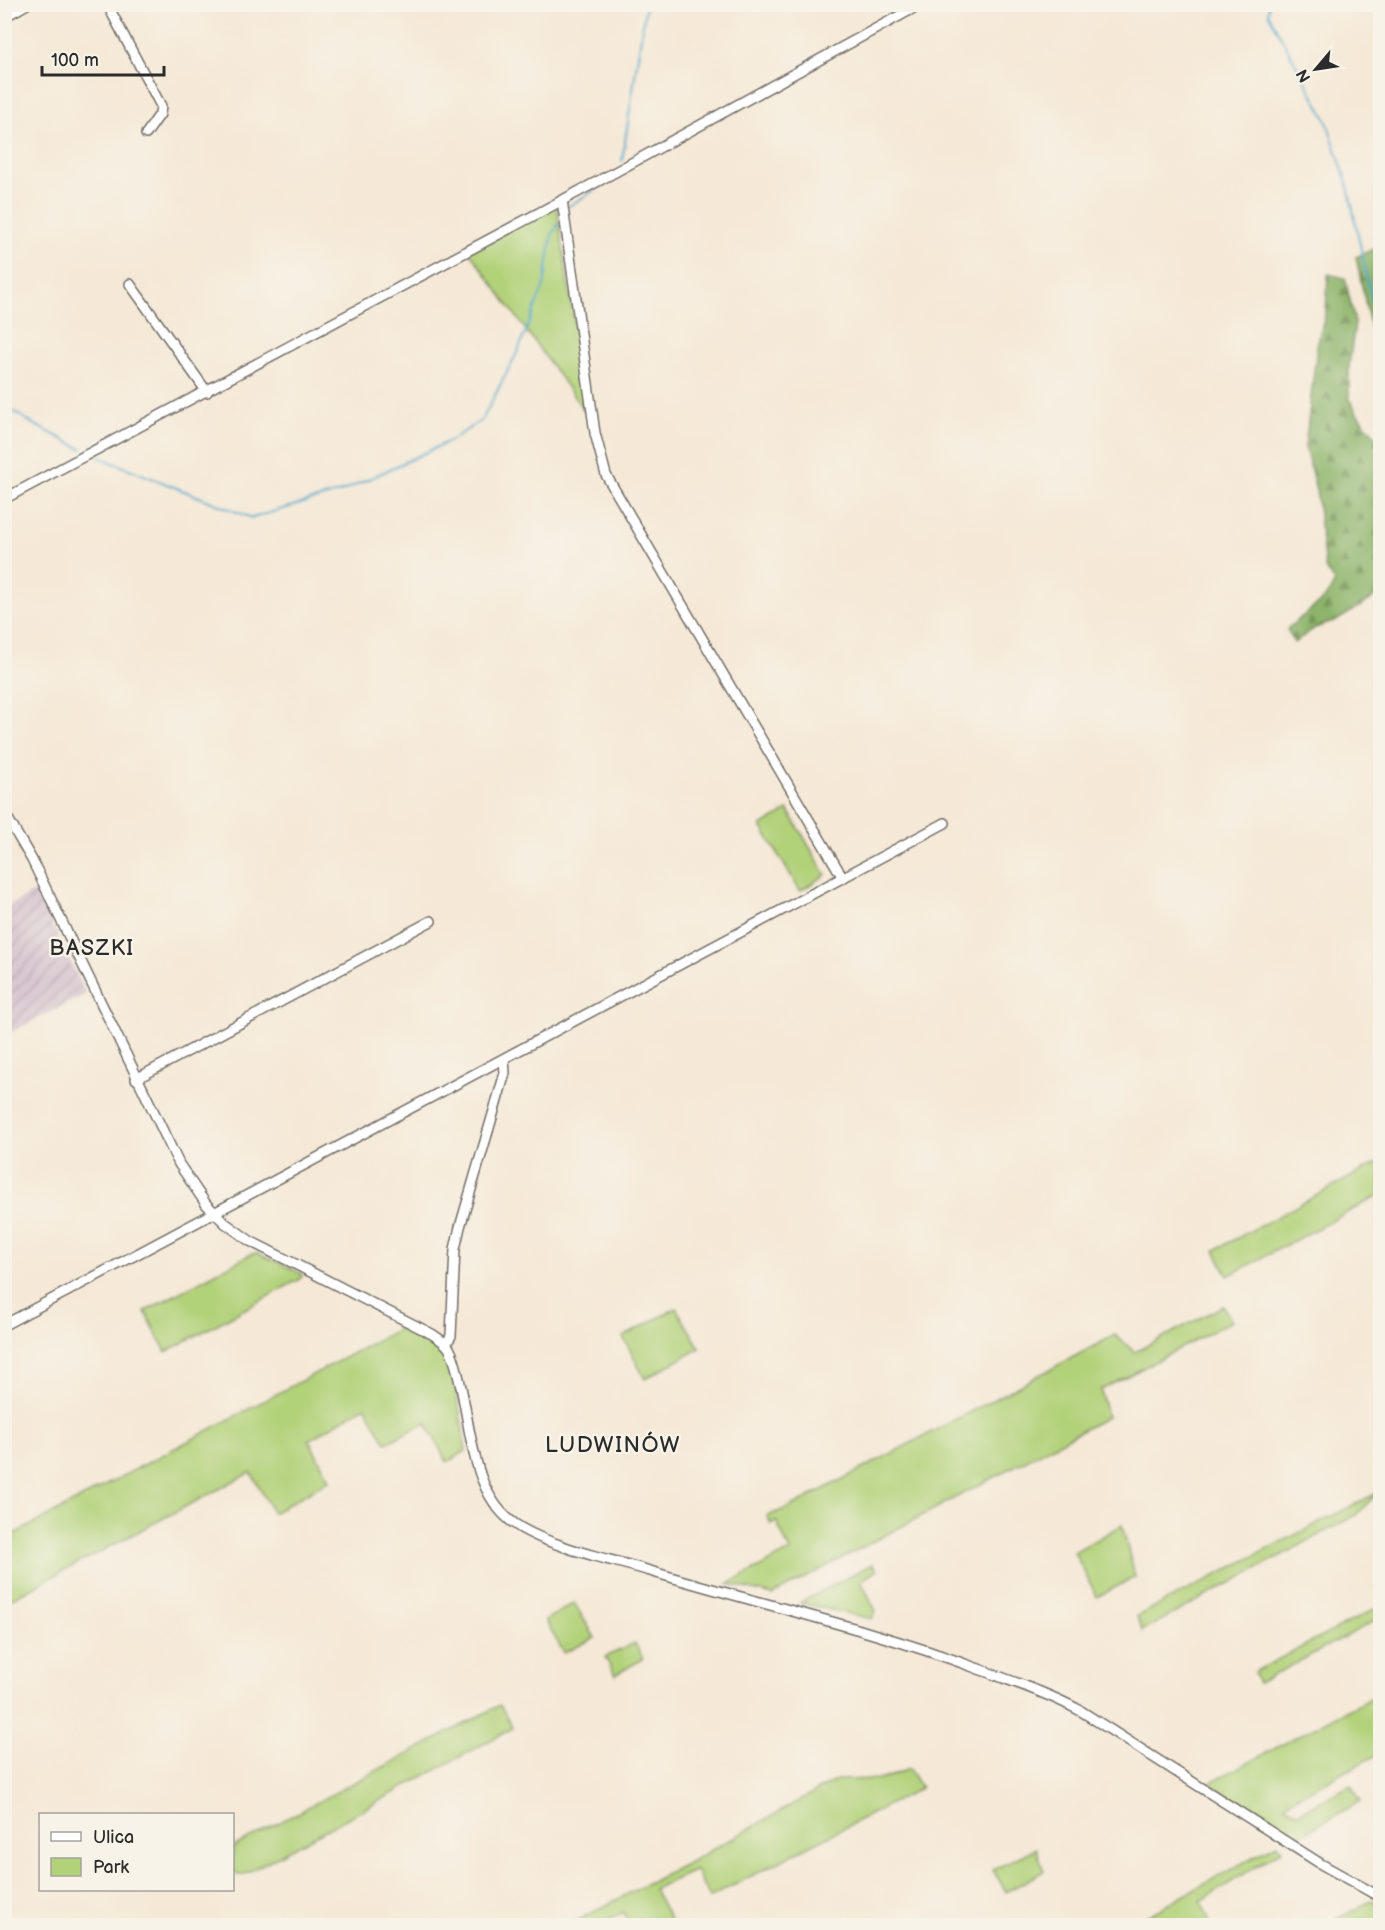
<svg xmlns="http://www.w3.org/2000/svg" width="1385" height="1930" viewBox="0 0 1385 1930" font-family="'Balsamiq Sans',sans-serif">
  <defs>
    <pattern id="industrial-furrows" width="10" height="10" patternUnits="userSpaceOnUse" patternTransform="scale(1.5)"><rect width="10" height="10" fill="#d1bdcb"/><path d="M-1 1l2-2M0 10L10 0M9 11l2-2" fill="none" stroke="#aa9aa5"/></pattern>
    <pattern id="forest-firs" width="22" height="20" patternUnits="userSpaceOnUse" patternTransform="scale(1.5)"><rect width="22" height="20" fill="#8db46a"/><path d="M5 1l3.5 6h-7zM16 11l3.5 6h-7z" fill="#739357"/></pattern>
  </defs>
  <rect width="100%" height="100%" fill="#f7f3e8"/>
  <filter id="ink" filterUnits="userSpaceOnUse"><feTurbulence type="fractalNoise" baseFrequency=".0167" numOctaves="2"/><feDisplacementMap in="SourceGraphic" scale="12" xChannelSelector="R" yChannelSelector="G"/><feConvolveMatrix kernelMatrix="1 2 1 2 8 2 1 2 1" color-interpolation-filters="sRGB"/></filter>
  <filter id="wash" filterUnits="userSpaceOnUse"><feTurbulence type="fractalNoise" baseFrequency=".008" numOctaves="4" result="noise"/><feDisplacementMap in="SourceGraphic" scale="24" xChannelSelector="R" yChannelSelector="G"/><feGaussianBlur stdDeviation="1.35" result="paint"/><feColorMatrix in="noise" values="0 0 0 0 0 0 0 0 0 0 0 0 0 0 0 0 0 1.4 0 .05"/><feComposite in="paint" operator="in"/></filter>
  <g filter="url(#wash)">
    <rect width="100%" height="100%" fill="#f5e8d6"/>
    <path fill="url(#industrial-furrows)" d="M36,891l50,103 -81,41v-127z"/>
    <g fill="#b2d27a" stroke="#6e7e52" stroke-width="1.5">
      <path d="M556,201l32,215 -119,-165z"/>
      <path d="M788,810l38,65 -26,16 -39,-65z"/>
      <path d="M1380,1161v34l-152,81 -13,-26z"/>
      <path d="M257,1253l44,20 1,3 -2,3 -134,73 -21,-41 106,-57z"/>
      <path d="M1223,1306l9,15 -131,69 6,27 -334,178 -45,-11 62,-33 -14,-30 -5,3 -4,-8 21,-8 327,-173 20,17z"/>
      <path d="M676,1308l24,40 -55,31 -22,-42z"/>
      <path d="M400,1328c12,6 27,11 38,19 17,13 24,82 28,104l-19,11 -21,-39 -40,20 -21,-37 -56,34 21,40 -57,33 -22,-41 -246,130v-63z"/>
      <path d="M1379,1492l-23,23 -214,116 -5,-15z"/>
      <path d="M1122,1525l13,52 -38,20 -23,-45z"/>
      <path d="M872,1564l5,6 -16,11 15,30 -4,8 -72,-16z"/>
      <path d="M574,1603l21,35 -31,15 -19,-33z"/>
      <path d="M1380,1606v12l-121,65 -5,-11z"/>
      <path d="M635,1643l8,16 -28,16 -10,-18z"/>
      <path d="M1380,1693v60l-96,51 14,9 53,-28 10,16 -65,37 -87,-55z"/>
      <path d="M500,1705l13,23 -270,147h-6l-4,-5v-23z"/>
      <path d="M909,1769l12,19 -212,110 -13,-28 -42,19 18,34 -4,2h-39l-5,-13 -24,13h-32l133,-69 135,-76 47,-1z"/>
      <path d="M1277,1844l5,6 -81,51 9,22 -4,3 -57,-1 -4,-8z"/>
      <path d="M1036,1848l8,23 -38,21 -13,-22z"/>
      <path d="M1372,1900l8,4v21h-54z"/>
    </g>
    <g fill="url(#forest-firs)" stroke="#5c704a" stroke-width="1.5">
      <path d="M1376,248l4,30v95l-24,-116z"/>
      <path d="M1328,274l17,4 10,45 -6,42v32l9,18 20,24h2v155l-44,27 -21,7 -21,15 -7,-14 38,-31 10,-15 -10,-15 -9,-78 -11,-43 12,-101 9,-34z"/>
    </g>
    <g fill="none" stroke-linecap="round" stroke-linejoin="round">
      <g stroke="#4da4ca" stroke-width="2">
        <path d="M1269,4l-1,9 58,106 22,67 32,155"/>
        <path d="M622,161l24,-157"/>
        <path d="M569,206l48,-30"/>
        <path d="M4,405l29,19 49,25"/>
        <path d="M99,457l153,61 89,-26 109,-51 32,-21 36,-69 26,-65 8,-51 7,-12"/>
      </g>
    </g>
  </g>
  <g filter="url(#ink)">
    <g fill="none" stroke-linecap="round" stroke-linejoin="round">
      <g stroke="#726d67" stroke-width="12">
        <g id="minor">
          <path d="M107,4l54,102 -1,8 -14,20"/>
          <path d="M4,17l23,-13"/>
          <path d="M562,200l33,233 11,42 237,403"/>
          <path d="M130,284l77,108"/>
          <path d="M4,499l613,-328 304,-167"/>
          <path d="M4,812l28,48 147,304 27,40 19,19 25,18 182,93c6,4 13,8 17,14 6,10 8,23 11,35 12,49 12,117 61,145 36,21 89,31 129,43 109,33 219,57 326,97 35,13 72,25 105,43l240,153 59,33"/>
          <path d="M136,1079l295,-158"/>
          <path d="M4,1325l941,-502"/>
          <path d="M446,1344l5,-8 4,-87 5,-22 45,-154 -1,-14"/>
        </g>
      </g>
      <use href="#minor" stroke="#fff" stroke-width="9"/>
    </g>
  </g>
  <g text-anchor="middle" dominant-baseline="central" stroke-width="5" stroke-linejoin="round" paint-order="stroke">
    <g font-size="22" letter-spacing="1.5" fill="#2b2b2b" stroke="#f7f3e8">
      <text x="92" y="948">BASZKI</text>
      <text x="613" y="1445">LUDWINÓW</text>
    </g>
  </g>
  <rect width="1385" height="1930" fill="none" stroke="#f7f3e8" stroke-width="24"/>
  <rect x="39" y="1813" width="195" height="78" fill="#f7f3e8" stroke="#a5a39c" stroke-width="1.5"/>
  <rect x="51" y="1832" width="30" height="9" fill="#ffffff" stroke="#a5a39c" stroke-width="1.5"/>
  <text x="93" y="1843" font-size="18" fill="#2b2b2b">Ulica</text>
  <rect x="51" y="1858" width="30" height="18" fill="#b2d27a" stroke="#a5a39c" stroke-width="1.5"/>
  <text x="93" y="1873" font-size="18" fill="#2b2b2b">Park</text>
  <g transform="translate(1316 69) rotate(241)" stroke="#f7f3e8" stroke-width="4.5" paint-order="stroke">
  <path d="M0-4.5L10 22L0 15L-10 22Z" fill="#2b2b2b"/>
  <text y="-9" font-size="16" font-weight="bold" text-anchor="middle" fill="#2b2b2b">N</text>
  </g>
  <path d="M42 66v9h122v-9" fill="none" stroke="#2b2b2b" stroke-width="3"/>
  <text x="51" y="66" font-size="18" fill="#2b2b2b" stroke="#f7f3e8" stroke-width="4.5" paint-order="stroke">100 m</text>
</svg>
